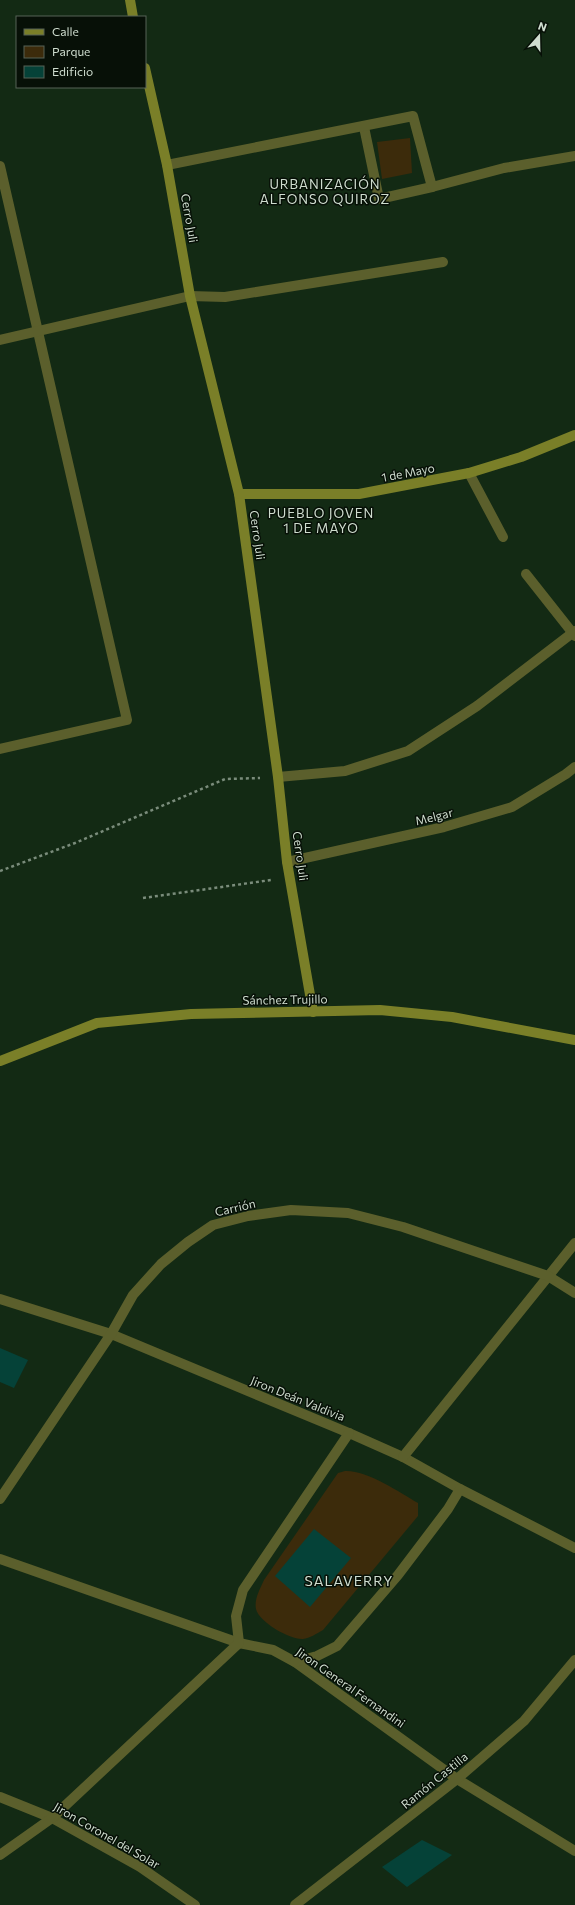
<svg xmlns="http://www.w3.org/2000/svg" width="575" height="1905" viewBox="0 0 575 1905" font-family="Commissioner,sans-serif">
  <rect width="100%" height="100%" fill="#132a14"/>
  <g fill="#3c2b0b">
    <path d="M410,138l2,35 -30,6 -5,-37z"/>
    <path d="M345,1471c22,-1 54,21 73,32v13l-95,114c-7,4 -13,8 -20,9 -13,1 -44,-17 -47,-30 -2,-10 4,-20 8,-29l74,-107z"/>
  </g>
  <g fill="#054238">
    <path d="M0,1348l28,12 -14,28 -14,-6z"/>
    <path d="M314,1529l37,29 -41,49 -35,-31z"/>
    <path d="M422,1840l30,15 -45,32 -25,-20z"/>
  </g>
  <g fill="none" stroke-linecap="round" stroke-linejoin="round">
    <g stroke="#7a8c7b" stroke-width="2.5" stroke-dasharray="3 3" stroke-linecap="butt">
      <path d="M0,871l75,-28 150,-64 35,-1"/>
      <path d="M143,898l128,-18"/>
    </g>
    <g stroke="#5b5f2c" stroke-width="10">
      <path d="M364,127l15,72 53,-12"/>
      <path d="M167,165l246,-49 19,71 72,-19 71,-12"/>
      <path d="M0,166l127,554 -127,29"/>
      <path d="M0,340l190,-44 35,1 218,-35"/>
      <path d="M469,473l34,64"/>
      <path d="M526,574l49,62"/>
      <path d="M278,777l67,-6 63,-20 69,-45 98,-75"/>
      <path d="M287,862l157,-35 68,-20 54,-33 9,-7"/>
      <path d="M0,1299l111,35 238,99 54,24 57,32 115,59"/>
      <path d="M403,1457l172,-214"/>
      <path d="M0,1499l111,-165 22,-39 28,-31 27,-22 25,-17 35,-9 43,-6 57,3 55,14 145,49 27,17"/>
      <path d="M0,1559l239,84 34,7 22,12 162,117 118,72"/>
      <path d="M295,1662l22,-6 20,-10 61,-71 50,-66 12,-20"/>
      <path d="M0,1797l52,21 88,49 55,38"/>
      <path d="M0,1855l52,-37 187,-175 -3,-27 7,-26 106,-157"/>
      <path d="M295,1905l162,-126 67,-58 51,-61"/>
    </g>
    <g stroke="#7a7f28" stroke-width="10">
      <path d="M130,0l3,17"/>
      <path d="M145,68l22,97 23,131 49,198 39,283 9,85 26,150"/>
      <path d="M239,494h120l110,-21 52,-16 54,-22"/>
      <path d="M0,1061l97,-38 94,-9 189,-4 72,7 123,23"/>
    </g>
  </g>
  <g text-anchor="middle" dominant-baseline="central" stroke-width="3" stroke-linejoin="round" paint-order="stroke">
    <g font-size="12" fill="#cfddcf" stroke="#071007">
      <text transform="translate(190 218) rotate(80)">Cerro Juli</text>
      <text transform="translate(408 472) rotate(-11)">1 de Mayo</text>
      <text transform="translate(258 535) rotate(82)">Cerro Juli</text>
      <text transform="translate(434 816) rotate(-14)">Melgar</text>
      <text transform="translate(301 856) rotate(82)">Cerro Juli</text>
      <text transform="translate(285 999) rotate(-1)">Sánchez Trujillo</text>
      <text transform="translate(235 1207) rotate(-13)">Carrión</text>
      <text transform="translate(298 1398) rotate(22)">Jiron Deán Valdivia</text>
      <text transform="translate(351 1687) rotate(35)">Jiron General Fernandini</text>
      <text transform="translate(434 1780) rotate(-39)">Ramón Castilla</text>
      <text transform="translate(107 1835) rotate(30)">Jiron Coronel del Solar</text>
    </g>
    <g font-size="13" letter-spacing="1" fill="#cfddcf" stroke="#071007">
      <text x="325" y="184">URBANIZACIÓN<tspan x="325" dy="15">ALFONSO QUIROZ</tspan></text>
      <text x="321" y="513">PUEBLO JOVEN<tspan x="321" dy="15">1 DE MAYO</tspan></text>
    </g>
    <g font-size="14" letter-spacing="1" fill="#cfddcf" stroke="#071007">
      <text x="349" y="1580">SALAVERRY</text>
    </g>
  </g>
  <rect x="16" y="16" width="130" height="72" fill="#071007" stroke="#576257"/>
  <rect x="24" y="29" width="20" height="6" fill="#7a7f28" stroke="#576257"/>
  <text x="52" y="36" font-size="12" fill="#cfddcf">Calle</text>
  <rect x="24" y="46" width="20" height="12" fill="#3c2b0b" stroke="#576257"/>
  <text x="52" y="56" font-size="12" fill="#cfddcf">Parque</text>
  <rect x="24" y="66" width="20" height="12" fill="#054238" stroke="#576257"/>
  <text x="52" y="76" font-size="12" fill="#cfddcf">Edificio</text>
  <g transform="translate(539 36) rotate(20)" stroke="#071007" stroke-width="3" paint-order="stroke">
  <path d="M0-3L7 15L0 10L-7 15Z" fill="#cfddcf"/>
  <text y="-6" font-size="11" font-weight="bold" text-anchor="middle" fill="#cfddcf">N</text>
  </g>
</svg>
